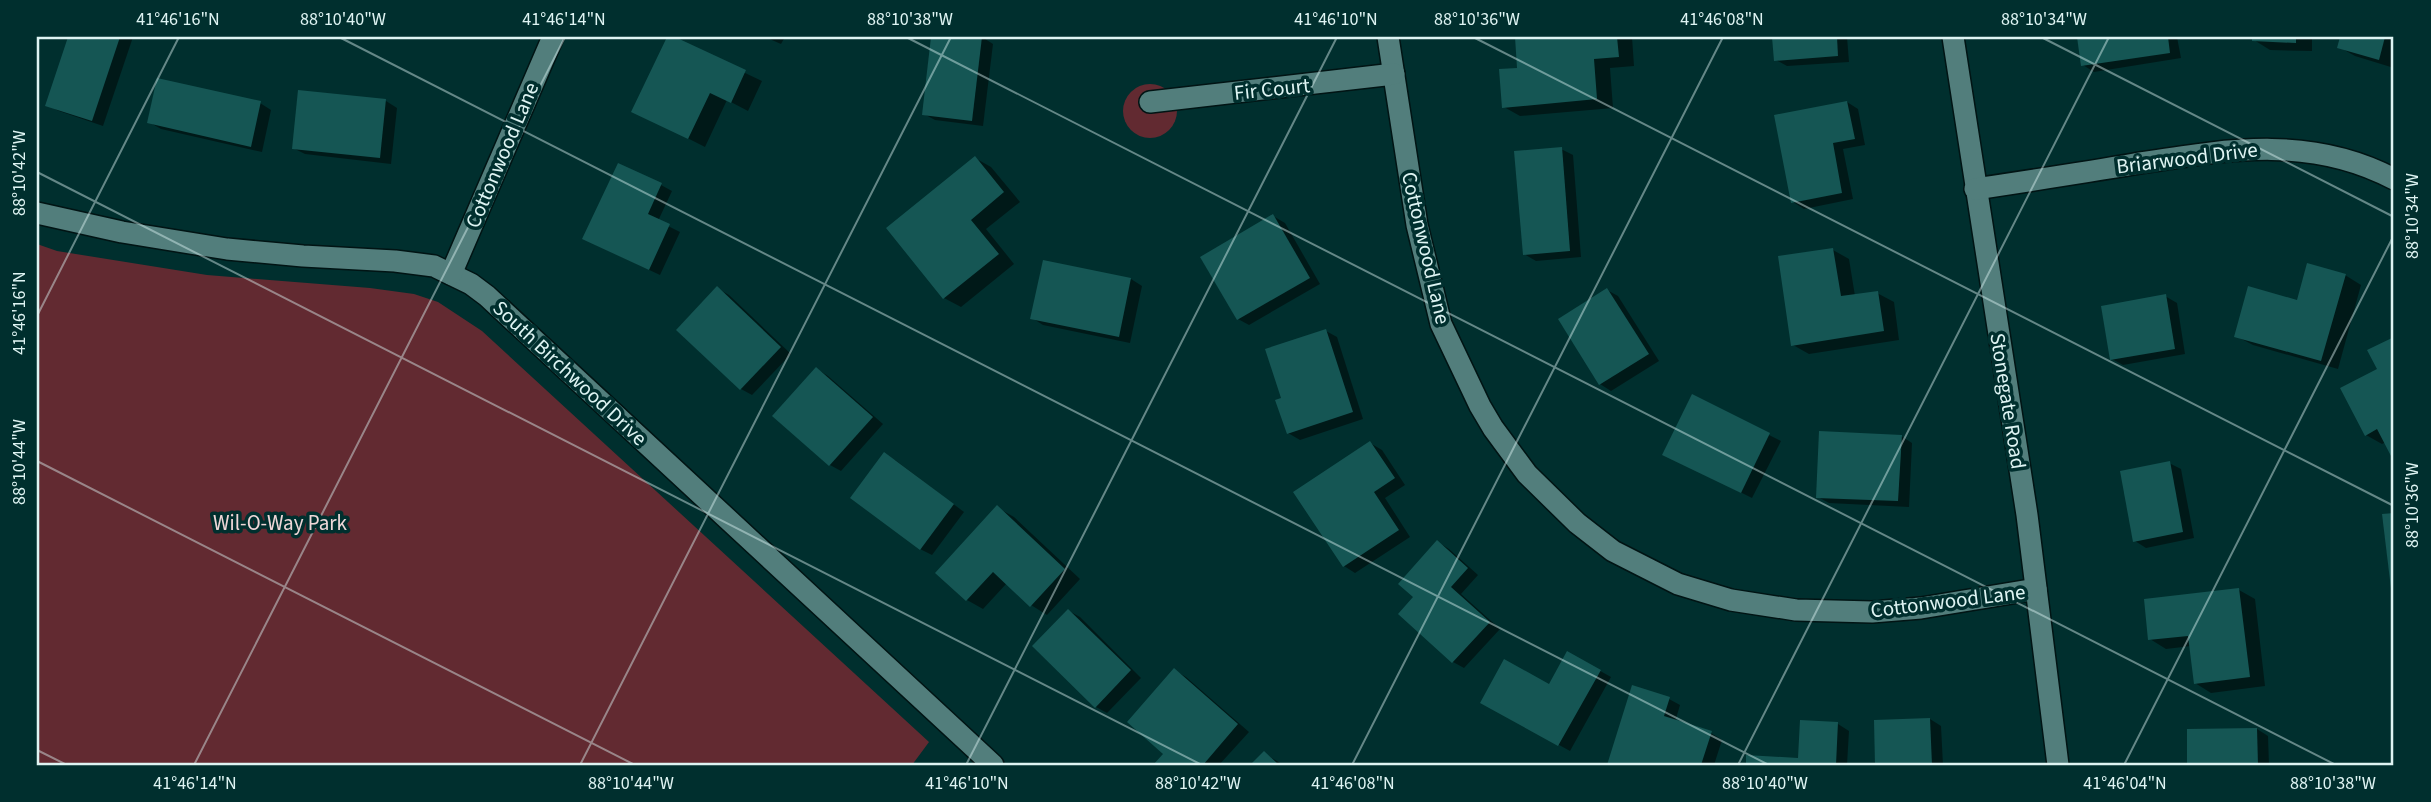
<svg xmlns="http://www.w3.org/2000/svg" width="2431" height="802" viewBox="0 0 2431 802" font-family="'Source Sans 3',sans-serif">
  <rect width="100%" height="100%" fill="#002f2e"/>
  <g fill="#622a31">
    <circle cx="1150" cy="111" r="27"/>
    <path d="M37,244l20,7 150,24 163,13 44,6 24,8 44,29 447,411 -17,23h-875z"/>
  </g>
  <g fill="#0007">
    <path d="M70,37h63l-30,89 -44,-15 -12,-6z"/>
    <path d="M669,37l93,44 -14,30 -21,-11 -22,47 -71,-36z"/>
    <path d="M765,37h20l-4,7z"/>
    <path d="M933,37h49l11,7 -10,82 -48,-6 -11,-6z"/>
    <path d="M1517,37h115l2,29 -24,2 3,40 -93,8 -16,-9 15,-37z"/>
    <path d="M1774,37h73l2,25 -62,4 -11,-6z"/>
    <path d="M2078,37h99l4,21 -87,14 -11,-7z"/>
    <path d="M2254,37h58v14l-42,-1 -16,-10z"/>
    <path d="M2342,37h52v31l-39,-12 -16,-9z"/>
    <path d="M386,101l11,7 -6,56 -86,-10 -12,-6z"/>
    <path d="M1847,102l11,7 7,36 -22,4 10,50 -49,10 -11,-7z"/>
    <path d="M260,103l11,7 -9,42 -101,-23 -12,-7z"/>
    <path d="M1561,149l12,6 8,102 -45,4 -12,-7z"/>
    <path d="M975,158l16,9 29,35 -34,27 28,35 -53,43 -17,-9z"/>
    <path d="M661,185l11,6 -14,30 22,11 -20,43 -64,-30z"/>
    <path d="M1273,216l12,7 35,61 -71,41 -11,-6z"/>
    <path d="M1833,250l16,9 6,37 22,-3 17,9 5,38 -90,14 -16,-9z"/>
    <path d="M2345,275l16,10 -23,84 -85,-24 -17,-9z"/>
    <path d="M1131,279l11,7 -12,57 -87,-18 -11,-7z"/>
    <path d="M717,288l12,7 62,59 -39,41 -11,-6z"/>
    <path d="M1607,290l11,6 41,65 -48,30 -11,-7z"/>
    <path d="M2165,296l12,7 8,51 -62,11 -11,-6z"/>
    <path d="M1326,331l11,6 26,82 -63,21 -12,-7 -5,-34z"/>
    <path d="M2394,339v117l-8,-14 -4,2 -16,-9 13,-65 -9,-19z"/>
    <path d="M817,369l11,7 55,48 -42,47 -11,-6z"/>
    <path d="M1693,397l88,44 -29,57 -76,-38z"/>
    <path d="M1901,436l11,7 -3,64 -80,-4 -11,-6z"/>
    <path d="M1370,443l12,7 23,35 -20,13 25,39 -55,36 -11,-7z"/>
    <path d="M895,460l69,52 -32,43 -12,-6z"/>
    <path d="M2169,463l12,6 13,69 -48,10 -11,-7z"/>
    <path d="M998,508l16,9 66,62 -33,36 -16,-10 -24,-22 -24,26 -16,-9z"/>
    <path d="M1438,542l11,7 29,26 -17,19 39,35 -36,39 -11,-6 -37,-65z"/>
    <path d="M2239,590l16,9 10,87 -54,7 -16,-10 -4,-37 -25,3 -16,-10z"/>
    <path d="M1069,611l11,6 61,61 -34,35 -11,-6z"/>
    <path d="M1568,653l43,24 -41,74 -88,-49 68,-16z"/>
    <path d="M1174,670l12,7 63,55 -30,33h-64l11,-11z"/>
    <path d="M1633,687l36,12 11,6 -5,17 36,11 11,7 -8,25h-105z"/>
    <path d="M1930,719l11,7 2,39h-66l-1,-43z"/>
    <path d="M1802,722l36,2 11,7 -2,34h-100l1,-8 51,2z"/>
    <path d="M2257,729l11,7 1,29h-80l-1,-34z"/>
    <path d="M1264,753l16,10 3,2h-30z"/>
  </g>
  <g fill="#155654">
    <path d="M68,37h52l-28,84 -47,-15z"/>
    <path d="M667,37h8l71,33 -15,33 -21,-10 -22,46 -57,-27z"/>
    <path d="M931,37h51l-10,84 -50,-6z"/>
    <path d="M1515,37h102l2,20 -25,2 3,40 -95,9 -3,-39 18,-1z"/>
    <path d="M1772,37h65l1,19 -64,5z"/>
    <path d="M2077,37h91l2,16 -89,13z"/>
    <path d="M2252,37h44v6l-44,-2z"/>
    <path d="M2340,37h45l-6,23 -42,-12z"/>
    <path d="M157,78l104,23 -10,46 -104,-24z"/>
    <path d="M298,90l88,9 -6,59 -88,-9z"/>
    <path d="M1847,101l8,38 -22,4 9,50 -51,10 -17,-88z"/>
    <path d="M1562,147l8,104 -47,4 -9,-104z"/>
    <path d="M975,156l29,36 -33,28 28,34 -56,45 -57,-71z"/>
    <path d="M618,163l44,20 -14,31 22,10 -21,46 -67,-31z"/>
    <path d="M1273,214l37,64 -73,42 -37,-63z"/>
    <path d="M1833,248l8,48 37,-5 6,40 -93,15 -13,-90z"/>
    <path d="M1043,260l88,18 -12,59 -89,-18z"/>
    <path d="M2307,263l39,11 -25,87 -87,-24 14,-51 49,14z"/>
    <path d="M717,286l64,61 -41,43 -64,-60z"/>
    <path d="M1607,288l42,66 -50,31 -41,-66z"/>
    <path d="M2166,294l9,55 -65,11 -9,-54z"/>
    <path d="M1326,329l27,83 -66,22 -12,-34 6,-2 -16,-49z"/>
    <path d="M2394,337v118l-3,1 -14,-27 -12,7 -25,-48 37,-19 -10,-19z"/>
    <path d="M816,367l57,50 -44,49 -57,-50z"/>
    <path d="M1692,394l78,39 -29,60 -79,-38z"/>
    <path d="M1819,431l83,4 -4,66 -82,-3z"/>
    <path d="M1370,441l25,37 -21,14 25,38 -56,37 -50,-75z"/>
    <path d="M884,452l70,52 -34,46 -70,-52z"/>
    <path d="M2170,461l13,71 -50,10 -13,-71z"/>
    <path d="M997,505l68,64 -35,38 -37,-35 -27,29 -31,-28z"/>
    <path d="M2394,513v92h-1l-11,-91z"/>
    <path d="M1437,540l31,28 -17,19 39,35 -38,41 -54,-49 15,-17 -15,-13z"/>
    <path d="M2239,588l11,89 -56,7 -6,-48 -40,4 -4,-41z"/>
    <path d="M1068,609l63,61 -36,38 -63,-62z"/>
    <path d="M1567,651l34,19 -43,76 -78,-43 24,-44 45,25z"/>
    <path d="M1174,668l64,56 -35,41h-50l10,-11 -36,-32z"/>
    <path d="M1632,685l38,12 -6,19 48,15 -11,34h-94z"/>
    <path d="M1930,718l2,47h-57l-1,-45z"/>
    <path d="M1800,720l38,2 -2,43h-90v-10l52,3z"/>
    <path d="M2257,728l1,37h-71v-36z"/>
    <path d="M1264,751l15,14h-29z"/>
  </g>
  <g fill="none" stroke-linecap="round" stroke-linejoin="round">
    <g stroke="#011414" stroke-width="24">
      <g id="street">
        <path d="M1388,37l29,188 24,99 39,82 13,22 34,46 50,49 36,28 65,33 53,16 65,10 76,2 49,-4 115,-19"/>
        <path d="M1953,37l74,478 31,250"/>
        <path d="M1150,102l244,-28"/>
        <path d="M1975,189c53,-8 106,-16 159,-25 90,-14 175,-30 260,15"/>
        <path d="M37,213l85,19 105,17 76,7 92,5 39,5 37,18 16,12 506,469"/>
        <path d="M451,274l102,-237"/>
      </g>
    </g>
    <use href="#street" stroke="#527e7c" stroke-width="21"/>
  </g>
  <path fill="none" stroke="#def4f3" stroke-width="2" stroke-opacity="0.45" d="M339,37l1430,728M906,37l1430,728M1473,37l921,469M2041,37l353,180M37,172l1165,593M37,316l142,-279M37,461l598,304M37,750l30,15M194,765l371,-728M580,765l371,-728M966,765l371,-728M1352,765l371,-728M1738,765l371,-728M2124,765l270,-530"/>
  <g text-anchor="middle" dominant-baseline="central" stroke-width="7" stroke-linejoin="round" paint-order="stroke">
    <g font-size="21" fill="#def4f3" stroke="#002f2e">
      <text transform="translate(1272 89) rotate(-6)">Fir Court</text>
      <text transform="translate(502 155) rotate(-67)">Cottonwood Lane</text>
      <text transform="translate(2187 158) rotate(-7)">Briarwood Drive</text>
      <text transform="translate(1426 248) rotate(77)">Cottonwood Lane</text>
      <text transform="translate(570 373) rotate(43)">South Birchwood Drive</text>
      <text transform="translate(2008 401) rotate(81)">Stonegate Road</text>
      <text transform="translate(1948 601) rotate(-7)">Cottonwood Lane</text>
    </g>
    <g font-size="21" fill="#efd7d8" stroke="#002f2e">
      <text x="280" y="523">Wil-O-Way Park</text>
    </g>
  </g>
  <rect width="2431" height="802" fill="none" stroke="#002f2e" stroke-width="77"/>
  <rect x="38" y="38" width="2354" height="726" fill="none" stroke="#def4f3" stroke-width="2.5"/>
  <g font-size="18" text-anchor="middle" fill="#def4f3">
    <text x="178" y="25">41°46'16"N</text>
    <text x="343" y="25">88°10'40"W</text>
    <text x="564" y="25">41°46'14"N</text>
    <text x="910" y="25">88°10'38"W</text>
    <text x="1336" y="25">41°46'10"N</text>
    <text x="1477" y="25">88°10'36"W</text>
    <text x="1722" y="25">41°46'08"N</text>
    <text x="2044" y="25">88°10'34"W</text>
    <text transform="translate(19 173) rotate(-90)" y="6">88°10'42"W</text>
    <text transform="translate(2412 216) rotate(-90)" y="6">88°10'34"W</text>
    <text transform="translate(19 313) rotate(-90)" y="6">41°46'16"N</text>
    <text transform="translate(19 462) rotate(-90)" y="6">88°10'44"W</text>
    <text transform="translate(2412 505) rotate(-90)" y="6">88°10'36"W</text>
    <text x="195" y="789">41°46'14"N</text>
    <text x="631" y="789">88°10'44"W</text>
    <text x="967" y="789">41°46'10"N</text>
    <text x="1198" y="789">88°10'42"W</text>
    <text x="1353" y="789">41°46'08"N</text>
    <text x="1765" y="789">88°10'40"W</text>
    <text x="2125" y="789">41°46'04"N</text>
    <text x="2333" y="789">88°10'38"W</text>
  </g>
</svg>
